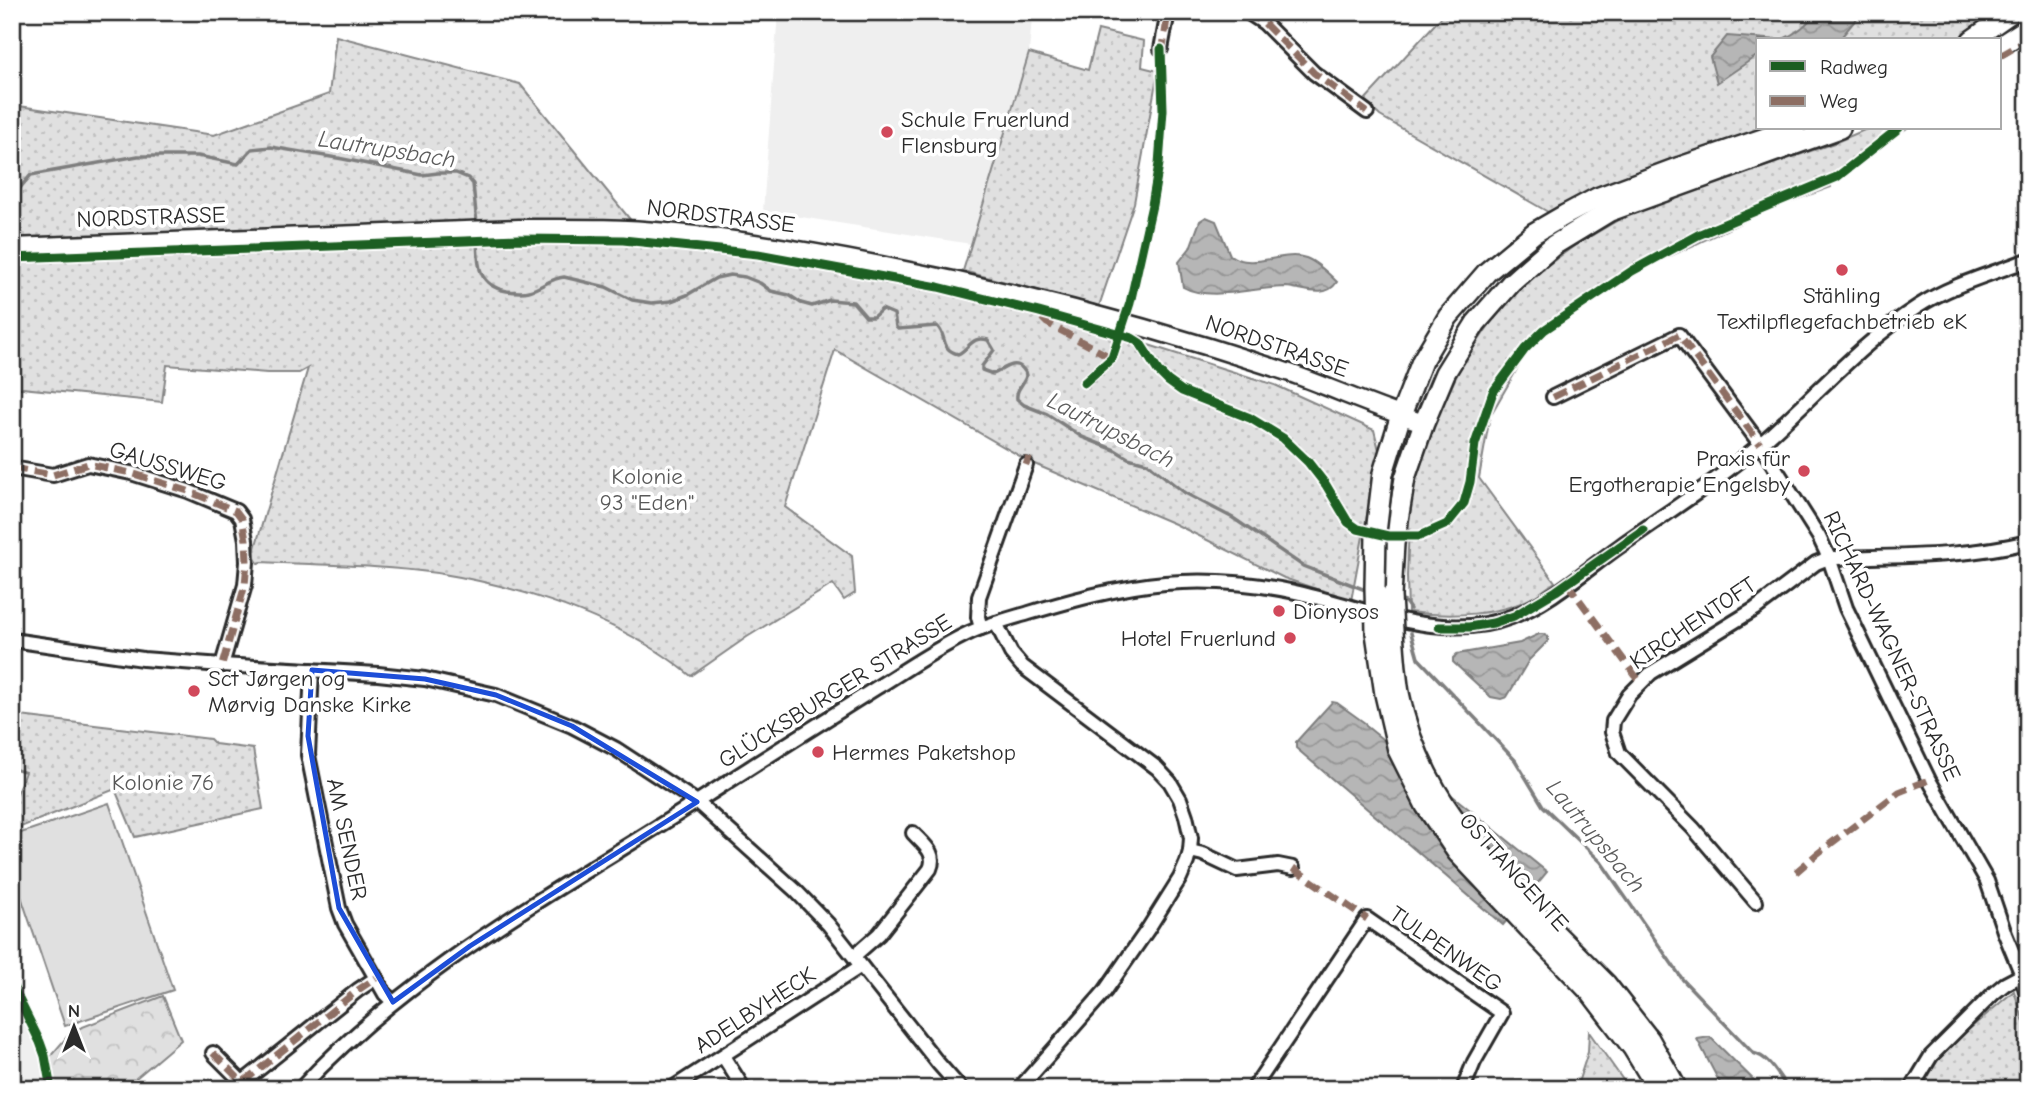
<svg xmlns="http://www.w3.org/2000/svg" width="2040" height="1101" viewBox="0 0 2040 1101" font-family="'Comic Neue',sans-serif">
  <defs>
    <pattern id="grass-dots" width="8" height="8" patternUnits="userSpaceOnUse" patternTransform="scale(1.75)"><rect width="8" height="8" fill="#e0e0e0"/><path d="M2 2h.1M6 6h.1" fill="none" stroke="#c0c0c0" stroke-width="1.8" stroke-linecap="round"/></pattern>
    <pattern id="forest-crowns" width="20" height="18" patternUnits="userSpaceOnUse" patternTransform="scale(1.75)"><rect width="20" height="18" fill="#e0e0e0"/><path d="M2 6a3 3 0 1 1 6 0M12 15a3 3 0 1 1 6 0" fill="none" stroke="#c0c0c0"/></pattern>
    <pattern id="water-waves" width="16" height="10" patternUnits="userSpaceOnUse" patternTransform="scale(1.75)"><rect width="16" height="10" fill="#b6b6b6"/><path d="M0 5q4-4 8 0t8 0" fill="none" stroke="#949494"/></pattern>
  </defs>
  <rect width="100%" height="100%" fill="#fff"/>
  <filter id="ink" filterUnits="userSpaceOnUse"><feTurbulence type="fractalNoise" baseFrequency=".0143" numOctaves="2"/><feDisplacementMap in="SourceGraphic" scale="14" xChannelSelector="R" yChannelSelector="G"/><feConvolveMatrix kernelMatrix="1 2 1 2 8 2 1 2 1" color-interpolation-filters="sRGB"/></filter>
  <g filter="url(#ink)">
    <g fill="#efefef">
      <path d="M778,12h235l19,5 -3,36 -58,191 -208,-33z"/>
      <path d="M12,995l28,56 7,38h-35z"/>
    </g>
    <g fill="url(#grass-dots)" stroke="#868686" stroke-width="2">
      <path d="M1446,12h552l-42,28h-198v88h15l-123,40 -102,44 -168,-96 -16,-15z"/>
      <path d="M1098,30l46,11 -2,26 16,4 -24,132 -35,103 -136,-35 66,-218 59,17z"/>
      <path d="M336,36l184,48 130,160 148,20 159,31 141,34 177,56 99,45 5,20 -28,151 -67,-23 -109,-54 -143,-61 -197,-113 -50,157 67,49 3,37 -11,7 -11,-16 -86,53 -56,39c-11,-9 -23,-18 -34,-25 -65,-41 -145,-66 -220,-78 -58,-8 -117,-8 -175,-11l-4,1 -5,-8 55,-187 -9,5h-32l-100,-8 -5,37 -150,-15v-282l202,30 115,-41z"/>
      <path d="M1869,128h38l-76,57v2l-63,23 -127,60 -110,75 -41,71 -11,62 76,104c-6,4 -12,9 -18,13 -36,22 -89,22 -129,17l-1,-36 3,-78 15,-54 36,-78 31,-45 34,-40 48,-35 56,-33 204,-70z"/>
      <path d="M12,715l198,24 5,5 38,5 10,60 -128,28 -20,-48 -102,41 -1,-23 13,-35 -13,-4z"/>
      <path d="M2014,991l14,43v55h-108l20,-35z"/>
      <path d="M1589,1032l39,55v2h-52l12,-37z"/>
    </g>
    <path fill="url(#forest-crowns)" stroke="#868686" stroke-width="2" d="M163,996l18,44 -58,49h-69l-6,-30 24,-28z"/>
    <path fill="#e0e0e0" stroke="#868686" stroke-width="2" d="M109,803l64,187 -108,36 -53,-156v-34z"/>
    <g fill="url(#water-waves)" stroke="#7e7e7e" stroke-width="2">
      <path d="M1816,12h46l-23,28h-58c14,-6 26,-14 35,-28z"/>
      <path d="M1727,36l53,4h-22v18l-3,-1 -38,26 -7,-26z"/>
      <path d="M1206,217l10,4 14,34c22,16 52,-5 76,3 11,4 23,16 31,24 -12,18 -34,6 -51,5 -30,0 -77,15 -103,0l-4,-25 11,-14 10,-27z"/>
      <path d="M1539,634h4l5,3v4l-19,19 -22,37 -6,2 -10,-2 -38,-35v-4l4,-4 63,-11z"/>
      <path d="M1332,702l5,1 28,20 1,3 181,146 -44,53 -207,-177v-6z"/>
      <path d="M1710,1037l53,52h-40l-26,-50z"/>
    </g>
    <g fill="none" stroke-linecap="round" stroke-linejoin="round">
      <g stroke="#7e7e7e" stroke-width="3.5">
        <path d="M12,197l19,-22 107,-19h60l40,8 14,-15 19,-2 72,12 79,16 16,-2h18l12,5 5,6 4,40"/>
        <path d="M477,235c1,26 -2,50 30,56 7,1 15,2 22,0 12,-3 22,-13 35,-14l42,10 26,13 20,3 19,-2 16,-6 29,-17 14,-3 15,2 15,6 11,8 18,4 12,8 11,3 18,-6 23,2 13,15h7l9,-8 12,5 2,13 2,2 39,-3c11,10 2,23 21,28 11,-5 14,-19 30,-14l6,10 -12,16v4l11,4c9,-3 21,-16 30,-5 3,3 4,6 2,10 -4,8 -9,11 -8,20l7,6 23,9 35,23 33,13 13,8 19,5 38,30 48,25 70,48 65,25"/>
        <path d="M1398,600l7,2 5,7"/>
        <path d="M1411,633l7,25 97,102 28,46 58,56 82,118 70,73c19,5 25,24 36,36"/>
      </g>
      <g stroke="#2b2b2b" stroke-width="18">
        <g id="minor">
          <path d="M1247,12l17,11 50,50 53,39"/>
          <path d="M1161,49l7,-37"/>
          <path d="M1553,397l126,-62 81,109 59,93 10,21 17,50 83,172 58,101 18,53 17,41 -17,9 -11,9 -63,63 -20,33"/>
          <path d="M12,468l41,7 35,-11 43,9 57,18 48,20 6,8 4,21 1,22 -2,23 -23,80"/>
          <path d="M996,623l15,30 11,13 135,102 13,14 10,17 6,17 5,22 -1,13 -3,11 -7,16 -32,51 -43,62 -86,98"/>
          <path d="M981,628l-3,-11 1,-20 47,-132"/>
          <path d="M12,640l131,19 79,6 156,9 47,5 71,16 76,31 44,23 81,53 98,88 33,34 110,139 23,26"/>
          <path d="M312,670l-4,85 31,153 6,16 40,70 8,8"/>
          <path d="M1190,851l13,3 34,16 41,-5 15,3"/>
          <path d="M1756,902l-63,-74 -74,-75 -7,-21 1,-11 16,-26 22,-22 104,-64 61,-46 13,-5c67,-2 134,0 199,-16"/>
          <path d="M854,956l25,-22 51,-65c7,-16 -6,-24 -17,-36"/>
          <path d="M213,1053l36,36"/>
          <path d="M723,1056l21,33"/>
          <path d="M243,1082l115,-92 18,-12"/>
          <path d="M300,1089c114,-124 267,-203 406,-293 57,-37 113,-72 170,-108 31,-19 62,-41 95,-56 19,-8 38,-13 58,-19 44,-13 90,-26 136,-30 44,-4 88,0 130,9 69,15 146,52 216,25 38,-14 75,-47 109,-71 49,-35 101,-67 146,-107 50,-44 95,-96 151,-132 33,-22 74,-33 111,-47"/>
          <path d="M671,1089l190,-123"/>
          <path d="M1253,1089l114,-170 135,94 -28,49 -11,27"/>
        </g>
      </g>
      <g stroke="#2b2b2b" stroke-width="19">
        <path id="tertiary" d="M2028,972l-6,3 6,21"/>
      </g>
      <g stroke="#2b2b2b" stroke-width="21">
        <path id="secondary" d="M12,247l507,-19c49,0 99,-1 148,4 72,7 143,19 214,33 139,27 275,63 409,108 45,16 88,36 134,50"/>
      </g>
      <g stroke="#2b2b2b" stroke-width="24">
        <g id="primary">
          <path d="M1972,40l40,-28"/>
          <path d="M2000,46l28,-18"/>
          <path d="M1383,473l18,-58 21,-54 26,-44 39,-45 47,-39 31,-18 32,-17 83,-31 115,-39"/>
          <path d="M1391,596l3,-52 11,-66 19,-55 21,-50 31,-50 35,-40 43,-38 56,-34 230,-83"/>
          <path d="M1551,929l55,55 43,55 28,50"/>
          <path d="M1540,940l51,53 42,55 25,41"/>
        </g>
      </g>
      <use href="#minor" stroke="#fff" stroke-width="12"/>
      <use href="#tertiary" stroke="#fff" stroke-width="14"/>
      <use href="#secondary" stroke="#fff" stroke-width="16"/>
      <use href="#primary" stroke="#fff" stroke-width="19"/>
      <g stroke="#2b2b2b" stroke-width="24" stroke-linecap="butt">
        <g id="primary-bridge">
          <path d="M1383,473l-7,60 -1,54 1,46 9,61 13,56 28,56 31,46 83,88"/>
          <path d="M1391,596c2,32 3,65 8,97 18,99 85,167 152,236"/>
        </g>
      </g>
      <use href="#primary-bridge" stroke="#fff" stroke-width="19"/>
      <g stroke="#8d6e63" stroke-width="7" stroke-dasharray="14 7" stroke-linecap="butt">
        <path d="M1247,12l17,11 50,50 53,39"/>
        <path d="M1162,54l6,-42"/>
        <path d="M2000,56l28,-16"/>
        <path d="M1042,318l5,5 65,35"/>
        <path d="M1553,397l126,-62 81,109"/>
        <path d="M1026,465l3,-8"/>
        <path d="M12,468l41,7 35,-11 43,9 57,18 48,20 6,8 4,21 1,22 -2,23 -23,80"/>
        <path d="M1567,583l73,99"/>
        <path d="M1293,868l74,51"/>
        <path d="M1796,872l21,-18 82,-62 30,-12"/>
        <path d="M213,1053l36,36"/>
        <path d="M243,1082l115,-92 18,-12"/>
      </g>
      <g stroke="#fff" stroke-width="13">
        <g id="cycleway">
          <path d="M12,258l507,-19 104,1 135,14 180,33 101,25 93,26 8,5 18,28 10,10 14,10 68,27 33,20 25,24 18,23 22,37 10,7 30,7h32l27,-12 17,-21 6,-21 5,-38 18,-52 32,-43 19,-19 88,-59 66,-36 139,-58 62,-49"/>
          <path d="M1084,383l28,-25 18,-55 22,-98 7,-41 4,-54 -2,-61"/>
          <path d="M1439,627h30l24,-4 21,-7 42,-25 87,-61"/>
          <path d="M12,985l28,57 5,14 6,33"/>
        </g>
      </g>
      <use href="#cycleway" stroke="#1b5e20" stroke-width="9"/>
    </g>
  </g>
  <path fill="none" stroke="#1d4ed8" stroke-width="5" stroke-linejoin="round" d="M312,670l113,9 71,16 76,31 125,76 -227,144 -77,56 -54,-94 -31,-172z"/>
  <g fill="#d1495b" stroke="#fff" stroke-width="2.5">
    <circle cx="887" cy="132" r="7"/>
    <circle cx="1842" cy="270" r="7"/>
    <circle cx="1804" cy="471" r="7"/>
    <circle cx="1279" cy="611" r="7"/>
    <circle cx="1290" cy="638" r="7"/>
    <circle cx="194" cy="691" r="7"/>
    <circle cx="818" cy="752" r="7"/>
  </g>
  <g text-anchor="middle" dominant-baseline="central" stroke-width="7" stroke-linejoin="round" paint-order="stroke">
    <g font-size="23" fill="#2b2b2b" stroke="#fff" text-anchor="start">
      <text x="901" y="119">Schule Fruerlund<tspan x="901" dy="26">Flensburg</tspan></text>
      <text x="1842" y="295" text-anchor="middle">Stähling<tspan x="1842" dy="26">Textilpflegefachbetrieb eK</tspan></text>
      <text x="1790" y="458" text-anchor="end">Praxis für<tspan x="1790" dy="26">Ergotherapie Engelsby</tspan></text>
      <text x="1293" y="611">Dionysos</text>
      <text x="1276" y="638" text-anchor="end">Hotel Fruerlund</text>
      <text x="208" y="678">Sct Jørgen og<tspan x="208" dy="26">Mørvig Danske Kirke</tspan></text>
      <text x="832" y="752">Hermes Paketshop</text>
    </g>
    <g font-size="23" fill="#2b2b2b" stroke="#fff">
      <text transform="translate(721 216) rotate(7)">NORDSTRASSE</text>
      <text transform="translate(151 217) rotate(-2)">NORDSTRASSE</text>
      <text transform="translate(1277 346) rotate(19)">NORDSTRASSE</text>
      <text transform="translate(168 466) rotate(17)">GAUSSWEG</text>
      <text transform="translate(1693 623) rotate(-34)">KIRCHENTOFT</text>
      <text transform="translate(1892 646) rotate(65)">RICHARD-WAGNER-STRASSE</text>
      <text transform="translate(835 691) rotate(-32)">GLÜCKSBURGER STRASSE</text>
      <text transform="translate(347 839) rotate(78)">AM SENDER</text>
      <text transform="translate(1514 872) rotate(48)">OSTTANGENTE</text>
      <text transform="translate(1446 949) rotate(35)">TULPENWEG</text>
      <text transform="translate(755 1010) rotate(-33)">ADELBYHECK</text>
    </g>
    <g font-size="23" fill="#585858" stroke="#fff">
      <text x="647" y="476">Kolonie<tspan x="647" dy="26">93 "Eden"</tspan></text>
      <text x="163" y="782">Kolonie 76</text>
    </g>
    <g font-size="24" font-style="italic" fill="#5c5c5c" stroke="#fff">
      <text transform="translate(387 149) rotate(9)">Lautrupsbach</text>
      <text transform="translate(1111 430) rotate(27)">Lautrupsbach</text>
      <text transform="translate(1596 836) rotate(50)">Lautrupsbach</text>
    </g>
  </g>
  <rect width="2040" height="1101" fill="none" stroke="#fff" stroke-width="42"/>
  <rect x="21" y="21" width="1998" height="1059" fill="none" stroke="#2b2b2b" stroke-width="2.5" filter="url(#ink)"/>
  <rect x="1756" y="38" width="245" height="91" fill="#ffffff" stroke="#aaaaaa" stroke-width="2"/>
  <rect x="1770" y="61" width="35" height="10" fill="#1b5e20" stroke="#aaaaaa" stroke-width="2"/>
  <text x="1820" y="74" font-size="21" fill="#2b2b2b">Radweg</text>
  <rect x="1770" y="96" width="35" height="10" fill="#8d6e63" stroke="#aaaaaa" stroke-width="2"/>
  <text x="1820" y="108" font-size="21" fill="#2b2b2b">Weg</text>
  <g transform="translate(74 1027)" stroke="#ffffff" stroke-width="5" paint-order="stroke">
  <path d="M0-5L12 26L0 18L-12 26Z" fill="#2b2b2b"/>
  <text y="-10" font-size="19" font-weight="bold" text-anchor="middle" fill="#2b2b2b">N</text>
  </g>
</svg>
